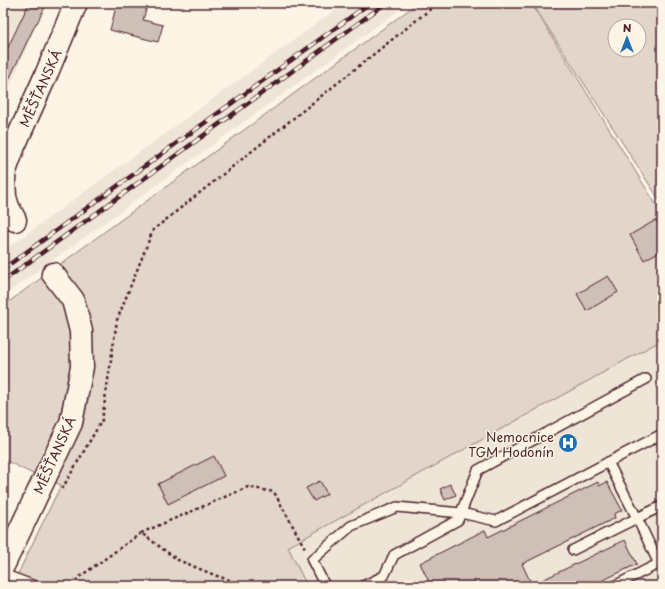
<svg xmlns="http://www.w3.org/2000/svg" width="665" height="589" font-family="'Playpen Sans',sans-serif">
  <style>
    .built { fill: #eee5d7 }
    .green { fill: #e2d5ca; stroke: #967a7a; fill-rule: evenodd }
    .building { fill: #cfc0b7; stroke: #4a1f2b }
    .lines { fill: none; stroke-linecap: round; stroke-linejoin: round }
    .lane-casing { stroke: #4a1f2b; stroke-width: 12 }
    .secondary-casing { stroke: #4a1f2b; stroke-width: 25 }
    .path { stroke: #4a1f2b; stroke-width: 2.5; stroke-dasharray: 3 3; stroke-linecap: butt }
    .lane { stroke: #fcf5e5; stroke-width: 9 }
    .secondary { stroke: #fcf5e5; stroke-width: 22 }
    .rail-casing { stroke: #4a1f2b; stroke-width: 4.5 }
    .rail { stroke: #fcf5e5; stroke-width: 3; stroke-dasharray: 9; stroke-linecap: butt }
    .labels { text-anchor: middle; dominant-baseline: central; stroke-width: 3; stroke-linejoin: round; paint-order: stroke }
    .street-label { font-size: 13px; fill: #4a1f2b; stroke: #fcf5e5 }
    .poi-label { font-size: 13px; fill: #4a1f2b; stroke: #fcf5e5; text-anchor: end }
  </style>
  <rect width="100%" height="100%" fill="#fcf5e5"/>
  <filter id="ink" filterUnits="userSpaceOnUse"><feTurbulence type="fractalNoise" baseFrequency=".025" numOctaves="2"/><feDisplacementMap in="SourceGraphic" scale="8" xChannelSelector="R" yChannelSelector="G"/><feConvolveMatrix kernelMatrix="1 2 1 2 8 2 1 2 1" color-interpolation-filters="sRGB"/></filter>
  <g filter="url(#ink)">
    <!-- built -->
    <g class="built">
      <polygon points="3,3 47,3 37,23 3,103"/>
      <polygon points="345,3 409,3 3,296 3,251"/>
      <polygon points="662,340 662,586 307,586 288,547"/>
    </g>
    <!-- green -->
    <g class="green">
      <polygon points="418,3 531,3 662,214 662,340 288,547 307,586 12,586 61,485 31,473 3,459 3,306"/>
      <path d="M532,3H662V204ZM615,26H639V50H615Z"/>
    </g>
    <!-- building -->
    <g class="building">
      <polygon points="29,3 47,3 37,23 36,23 3,92 3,58"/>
      <polygon points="117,3 148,3 143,20 163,25 158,42 110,30"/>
      <polygon points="656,220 662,230 662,250 644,260 630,235"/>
      <polygon points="608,276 618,292 587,311 577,294"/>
      <polygon points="214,456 224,476 168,504 158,484"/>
      <polygon points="320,481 327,494 314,501 306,488"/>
      <polygon points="598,482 599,486 607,482 622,510 614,514 615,518 522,564 532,585 625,540 637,564 591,586 431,586 420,563 485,530 488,537"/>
      <polygon points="450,484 456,495 445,500 440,489"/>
    </g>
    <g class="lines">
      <!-- lane casing -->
      <g class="lane-casing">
        <g id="lane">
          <polyline points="573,550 637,518 608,462"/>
          <polyline points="659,564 637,518 662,506"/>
          <polyline points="3,574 35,586"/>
          <polyline points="325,586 312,560 351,526 397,507 461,513 496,521 662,434"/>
          <polyline points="363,586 384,576 394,555 458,520 478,470 646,379"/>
          <polyline points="614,586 662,562"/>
        </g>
      </g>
      <!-- secondary casing -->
      <g class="secondary-casing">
        <g id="secondary">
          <polyline points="15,220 8,207 5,197 4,179 5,171 14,146 46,75 76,3"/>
          <polyline points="3,566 71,423 82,367 81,331 73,300 53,274"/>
        </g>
      </g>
      <!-- path -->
      <g class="path">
        <polyline points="62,489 102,420 117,320 153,230 438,3"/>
        <polyline points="141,533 248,487 274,492 306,550"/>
        <polyline points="72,586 78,578 141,533 178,560 217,576 248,586"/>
      </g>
      <!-- lane -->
      <use href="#lane" class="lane"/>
      <!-- secondary -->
      <use href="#secondary" class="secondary"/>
      <!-- rail casing -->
      <g class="rail-casing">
        <g id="rail">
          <polyline points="3,269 370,3"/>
          <polyline points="3,281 386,3"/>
        </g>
      </g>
      <!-- rail -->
      <use href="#rail" class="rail"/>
    </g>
  </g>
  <!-- icons -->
  <defs>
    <g id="hospital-disc" transform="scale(1)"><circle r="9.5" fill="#1f6fb2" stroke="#fcf5e5"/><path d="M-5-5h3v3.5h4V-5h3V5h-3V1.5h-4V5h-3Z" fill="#fff"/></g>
  </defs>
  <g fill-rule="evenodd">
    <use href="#hospital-disc" x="568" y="443"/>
  </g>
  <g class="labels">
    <!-- street labels -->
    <g class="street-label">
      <text transform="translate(40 88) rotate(-66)">MĚŠŤANSKÁ</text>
      <text transform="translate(54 455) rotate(-66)">MĚŠŤANSKÁ</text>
    </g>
    <!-- poi labels -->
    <g class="poi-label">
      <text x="554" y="436">Nemocnice<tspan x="554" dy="15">TGM Hodonín</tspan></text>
    </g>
  </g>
  <!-- margin -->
  <rect width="665" height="589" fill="none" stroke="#fcf5e5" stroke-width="16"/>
  <rect x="8" y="8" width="649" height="573" fill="none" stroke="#4a1f2b" stroke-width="1.5" filter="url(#ink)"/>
  <!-- north arrow -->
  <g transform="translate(627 38)"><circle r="19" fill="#fcf5e5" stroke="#b59f9b"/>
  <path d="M0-3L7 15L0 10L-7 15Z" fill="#1f6fb2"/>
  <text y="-6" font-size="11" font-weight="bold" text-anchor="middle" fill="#4a1f2b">N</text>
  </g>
</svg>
